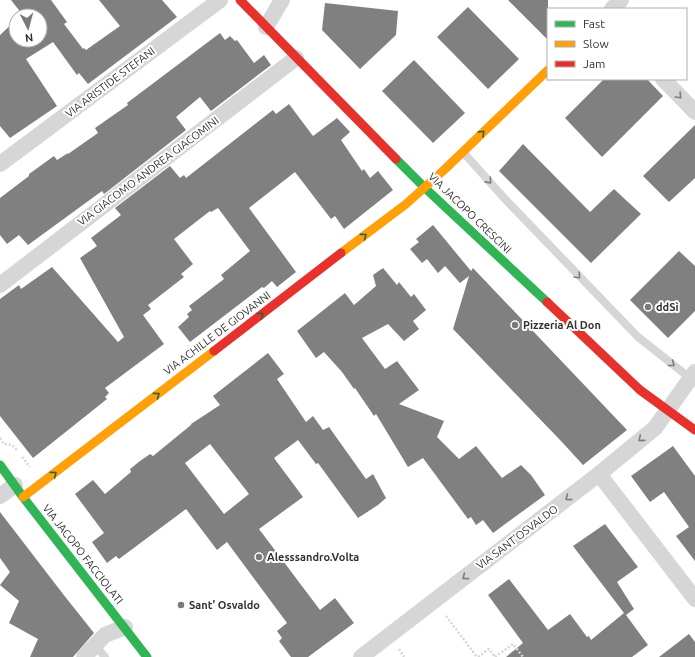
<svg xmlns="http://www.w3.org/2000/svg" width="695" height="657" font-family="Ubuntu,sans-serif">
  <style>
    .building { fill: #808080; fill-rule: evenodd }
    .lines { fill: none; stroke-linecap: round; stroke-linejoin: round }
    .path { stroke: #d6d6d6; stroke-width: 2.5; stroke-dasharray: 2 2; stroke-linecap: butt }
    .lane { stroke: #d6d6d6; stroke-width: 8 }
    .street { stroke: #d6d6d6; stroke-width: 16 }
    .fast { stroke: #30b455; stroke-width: 9 }
    .slow { stroke: #ff9f0a; stroke-width: 9 }
    .jam { stroke: #e5322d; stroke-width: 9 }
    .oneway { stroke: #7c7c7c }
    .oneway2 { stroke: #31603e }
    .poi-dot { fill: #7a7a7a; stroke: #fff; stroke-width: 1.5 }
    .labels { text-anchor: middle; dominant-baseline: central; stroke-width: 4; stroke-linejoin: round; paint-order: stroke }
    .street-label { font-size: 11px; fill: #323232; stroke: #fff }
    .poi-label { font-size: 11px; font-weight: bold; fill: #323232; stroke: #fff; text-anchor: start }
  </style>
  <rect width="100%" height="100%" fill="#fff"/>
  <!-- building -->
  <g class="building">
    <polygon points="11,0 51,0 67,22 64,24 83,49 84,48 86,50 120,26 99,0 162,0 177,17 88,84 79,73 77,75 53,42 26,59 57,106 10,138 0,126 0,35 16,20 16,40 40,40 40,16 20,16 22,14"/>
    <polygon points="508,0 548,0 548,40"/>
    <polygon points="325,3 398,11 396,35 360,69 322,30"/>
    <polygon points="468,7 519,59 488,89 437,37"/>
    <polygon points="220,33 225,40 230,36 235,41 237,40 254,63 264,55 271,65 211,111 200,97 176,117 186,130 104,194 102,191 28,245 19,235 7,244 0,235 0,198 29,176 29,174 54,156 57,160 68,153 68,154 98,133 95,128 128,105 127,103"/>
    <polygon points="414,60 465,113 433,143 382,91"/>
    <polygon points="604,79 647,79 663,96 602,157 565,118"/>
    <polygon points="289,104 313,136 337,118 350,132 341,140 362,171 364,169 370,178 378,171 393,190 344,229 335,216 331,219 295,172 249,208 296,272 277,287 272,281 264,288 262,287 190,342 178,327 189,317 187,314 192,310 189,306 224,279 221,275 250,251 218,208 211,212 210,211 174,239 193,264 181,274 184,277 148,305 151,309 143,315 164,344 105,388 109,393 105,397 107,399 33,458 0,416 0,299 19,285 21,289 52,267 118,342 124,337 80,258 97,246 91,238 121,215 115,208 170,166 180,178 184,175 186,178 273,110 276,114"/>
    <polygon points="695,125 695,178 669,202 643,176"/>
    <polygon points="523,144 590,212 614,189 641,214 591,263 499,171"/>
    <polygon points="433,225 471,271 473,268 627,430 583,465 561,441 453,329 469,276 460,283 445,266 438,273 427,259 422,263 410,249 419,242 416,239"/>
    <polygon points="679,251 695,266 695,311 668,338 630,300"/>
    <polygon points="383,268 397,285 399,282 411,297 414,294 426,310 413,321 419,329 404,341 388,324 362,338 385,369 397,361 419,390 399,404 444,421 437,437 459,459 476,446 502,478 521,465 531,475 545,495 493,533 483,520 476,525 471,517 468,519 423,458 408,467 376,414 374,416 355,388 354,389 342,372 324,352 316,358 297,331 345,293 354,305 376,286 373,275"/>
    <path d="M268,353L284,374L277,379L306,422L313,416L323,430L329,427L366,479L373,474L386,498L378,505L358,518L318,463L316,464L298,440L274,458L303,497L259,529L320,610L335,598L354,623L308,657H291L279,641L282,638L277,631L287,623L227,542L217,550L186,509L119,559L116,556L107,563L92,542L104,533L75,494L93,480L105,494L131,472L130,469L140,461L150,454L153,456L191,425V424L220,405L213,396ZM210,444L249,494L224,514L185,463Z"/>
    <polygon points="673,446 695,476 695,561 676,536 689,527 664,492 650,502 631,476"/>
    <polygon points="0,512 63,594 94,633 73,657 30,657 38,639 9,623 19,601 0,585 10,572 0,558"/>
    <polygon points="605,524 638,567 617,582 634,609 626,615 648,645 632,657 506,657 523,643 488,595 509,579 548,630 570,614 587,637 589,636 591,640 624,613 573,546"/>
    <polygon points="689,634 695,642 695,657 659,657"/>
  </g>
  <g class="lines">
    <!-- path -->
    <g class="path">
      <polyline points="0,438 4,444 12,445 18,451"/>
      <polyline points="22,457 30,467"/>
      <polyline points="446,616 477,657"/>
      <polyline points="399,649 404,657"/>
      <polyline points="478,657 489,649 495,657"/>
      <polyline points="495,657 513,644 523,657"/>
    </g>
    <!-- lane -->
    <g class="lane">
      <polyline points="463,152 505,199 638,337 690,378"/>
      <polyline points="95,645 105,657"/>
    </g>
    <!-- street -->
    <g class="street">
      <polyline points="612,9 621,0"/>
      <polyline points="266,27 282,0"/>
      <polyline points="663,79 695,112"/>
      <polyline points="0,164 220,0"/>
      <polyline points="0,285 296,58"/>
      <polyline points="599,474 695,599"/>
      <polyline points="0,496 15,485"/>
      <polyline points="84,657 105,635 125,627"/>
      <polyline points="361,657 599,474 655,428 695,372"/>
    </g>
    <!-- fast -->
    <g class="fast">
      <polyline points="396,159 425,188 547,302"/>
      <polyline points="0,465 23,497 147,657"/>
    </g>
    <!-- slow -->
    <g class="slow">
      <polyline points="341,253 406,204 444,170 548,70"/>
      <polyline points="23,497 214,351"/>
    </g>
    <!-- jam -->
    <g class="jam">
      <polyline points="240,0 396,159"/>
      <polyline points="547,302 640,390 695,430"/>
      <polyline points="214,351 341,253"/>
    </g>
  </g>
  <!-- one-way arrows -->
  <defs><path id="oneway-chevron" d="M-2-3.5L2.5 0L-2 3.5" fill="none" stroke-width="1.6" stroke-linecap="round" stroke-linejoin="round"/></defs>
  <g class="oneway">
    <use href="#oneway-chevron" transform="translate(679 96) rotate(46)"/>
    <use href="#oneway-chevron" transform="translate(489 181) rotate(48)"/>
    <use href="#oneway-chevron" transform="translate(578 276) rotate(46)"/>
    <use href="#oneway-chevron" transform="translate(672 364) rotate(38)"/>
    <use href="#oneway-chevron" transform="translate(641 439) rotate(140)"/>
    <use href="#oneway-chevron" transform="translate(568 498) rotate(143)"/>
    <use href="#oneway-chevron" transform="translate(465 577) rotate(143)"/>
  </g>
  <g class="oneway2">
    <use href="#oneway-chevron" transform="translate(482 133) rotate(-45)"/>
    <use href="#oneway-chevron" transform="translate(364 236) rotate(-37)"/>
    <use href="#oneway-chevron" transform="translate(261 315) rotate(-37)"/>
    <use href="#oneway-chevron" transform="translate(157 395) rotate(-37)"/>
    <use href="#oneway-chevron" transform="translate(54 474) rotate(-37)"/>
  </g>
  <!-- markers -->
  <g class="poi-dot">
    <circle cx="648" cy="307" r="4"/>
    <circle cx="515" cy="325" r="4"/>
    <circle cx="259" cy="557" r="4"/>
    <circle cx="181" cy="605" r="4"/>
  </g>
  <g class="labels">
    <!-- street labels -->
    <g class="street-label">
      <text transform="translate(110 82) rotate(-37)">VIA ARISTIDE STEFANI</text>
      <text transform="translate(148 171) rotate(-37)">VIA GIACOMO ANDREA GIACOMINI</text>
      <text transform="translate(470 213) rotate(44)">VIA JACOPO CRESCINI</text>
      <text transform="translate(217 333) rotate(-37)">VIA ACHILLE DE GIOVANNI</text>
      <text transform="translate(517 537) rotate(-37)">VIA SANT'OSVALDO</text>
      <text transform="translate(83 554) rotate(52)">VIA JACOPO FACCIOLATI</text>
    </g>
    <!-- poi labels -->
    <g class="poi-label">
      <text x="656" y="307">ddSì</text>
      <text x="523" y="325">Pizzeria Al Don</text>
      <text x="267" y="557">Alesssandro.Volta</text>
      <text x="189" y="605">Sant' Osvaldo</text>
    </g>
  </g>
  <!-- legend -->
  <rect x="547" y="8" width="140" height="72" fill="#ffffff" stroke="#adadad"/>
  <rect x="555" y="21" width="20" height="6" fill="#30b455" stroke="#adadad"/>
  <text x="583" y="28" font-size="12" fill="#323232">Fast</text>
  <rect x="555" y="41" width="20" height="6" fill="#ff9f0a" stroke="#adadad"/>
  <text x="583" y="48" font-size="12" fill="#323232">Slow</text>
  <rect x="555" y="61" width="20" height="6" fill="#e5322d" stroke="#adadad"/>
  <text x="583" y="68" font-size="12" fill="#323232">Jam</text>
  <!-- north arrow -->
  <g transform="translate(28 28) rotate(174)"><circle r="19" fill="#ffffff" stroke="#adadad"/>
  <path d="M0-3L7 15L0 10L-7 15Z" fill="#7a7a7a"/>
  <text y="-6" font-size="11" font-weight="bold" text-anchor="middle" fill="#323232">N</text>
  </g>
</svg>
